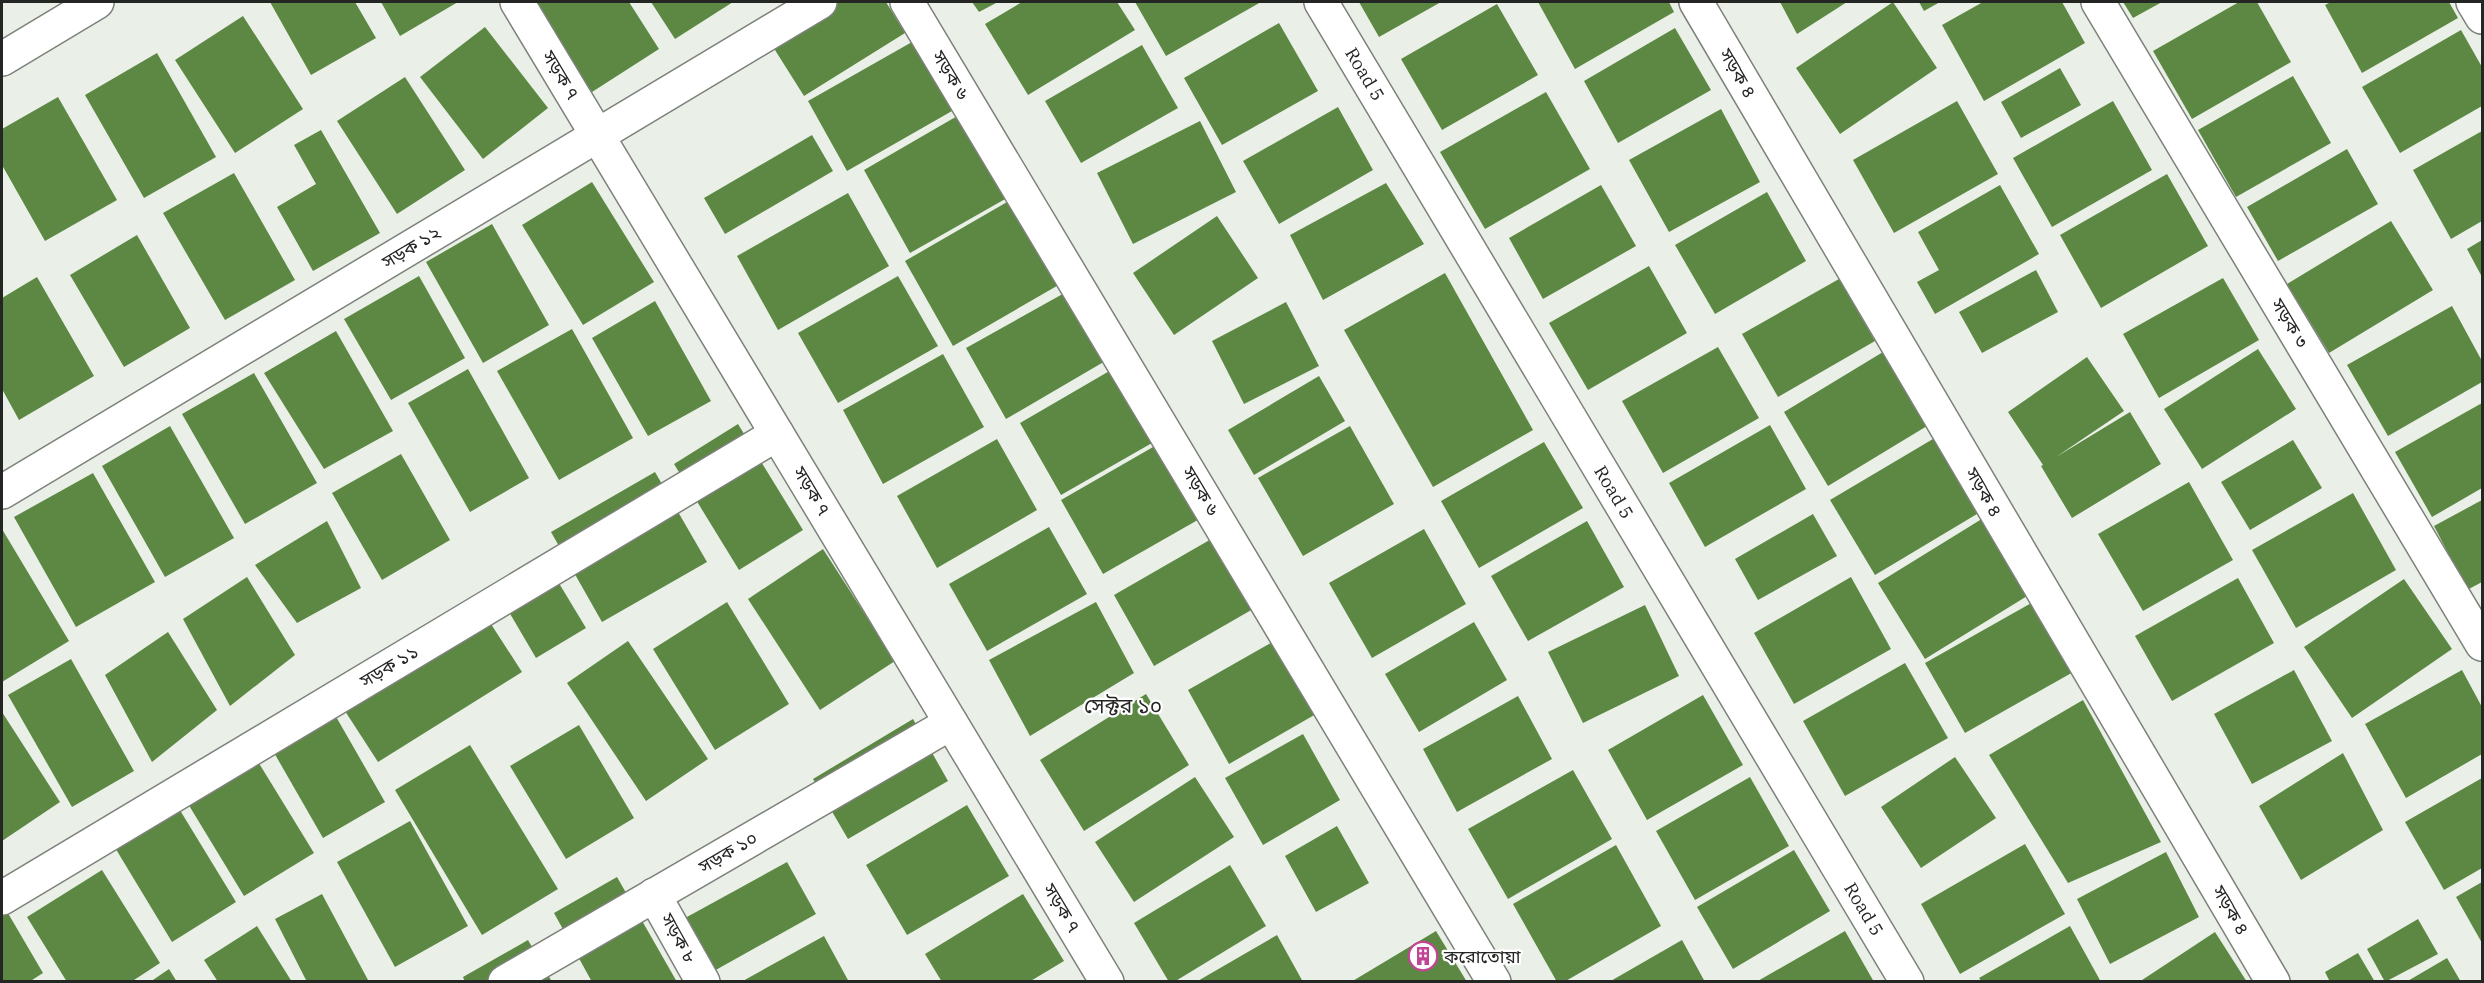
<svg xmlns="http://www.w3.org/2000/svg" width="2484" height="983" font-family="'IBM Plex Serif','Noto Sans Bengali',serif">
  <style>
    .building { fill: #5d8843 }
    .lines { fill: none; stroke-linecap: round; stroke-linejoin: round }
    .street-casing { stroke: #7d827a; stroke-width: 36 }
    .street { stroke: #fff; stroke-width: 33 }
    .labels { text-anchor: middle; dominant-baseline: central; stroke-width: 4.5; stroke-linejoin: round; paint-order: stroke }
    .street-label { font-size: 18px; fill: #242623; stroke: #fff }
    .poi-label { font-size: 18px; fill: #242623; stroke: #fff; text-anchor: start }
    .quarter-label { font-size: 21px; fill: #242623; stroke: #fff }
  </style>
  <rect width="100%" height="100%" fill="#eaf0e8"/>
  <!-- building -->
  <g class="building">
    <polygon points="270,2 355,2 376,38 311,75"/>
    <polygon points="381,2 458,2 400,36"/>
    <polygon points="533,2 629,2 659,49 592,92"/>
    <polygon points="651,2 733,2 675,39"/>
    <polygon points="809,2 886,2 905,33 804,96 763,31"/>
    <polygon points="972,2 998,2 979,12"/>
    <polygon points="1022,2 1117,2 1135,30 1028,95 985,24"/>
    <polygon points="1135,2 1261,2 1166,56"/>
    <polygon points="1359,2 1441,2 1379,37"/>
    <polygon points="1538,2 1669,2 1674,12 1575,69"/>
    <polygon points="1780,2 1847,2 1797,34"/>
    <polygon points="1893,2 1937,68 1840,134 1796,68"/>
    <polygon points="1919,2 1940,2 1924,11"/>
    <polygon points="1983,2 2062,2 2085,43 1984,101 1942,25"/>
    <polygon points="2123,2 2162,2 2133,18"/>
    <polygon points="2239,2 2257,2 2291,62 2192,119 2153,51"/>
    <polygon points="2331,2 2449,2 2458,18 2362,73 2325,5"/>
    <polygon points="1497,4 1538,75 1442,130 1401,59"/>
    <polygon points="243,16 303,109 235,153 175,60"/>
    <polygon points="1279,23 1318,91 1222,145 1184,78"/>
    <polygon points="485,27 548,108 483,159 420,77"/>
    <polygon points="1675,28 1711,90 1618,143 1584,81"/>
    <polygon points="2461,30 2482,67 2482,106 2400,153 2362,87"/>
    <polygon points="912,42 952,111 847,171 808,101"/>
    <polygon points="1142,45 1178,108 1081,163 1045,101"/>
    <polygon points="157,53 216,157 144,198 85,95"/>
    <polygon points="2060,68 2081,105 2021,138 2001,102"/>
    <polygon points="2293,76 2331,143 2236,197 2198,130"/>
    <polygon points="405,77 465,170 397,214 337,121"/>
    <polygon points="1546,92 1590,169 1485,229 1440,152"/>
    <polygon points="58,97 117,200 45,241 2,165 2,129"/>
    <polygon points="1957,101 1998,174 1894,233 1853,160"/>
    <polygon points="2113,101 2152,170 2052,227 2013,158"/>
    <polygon points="1338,107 1373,170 1279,224 1243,161"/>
    <polygon points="1721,109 1760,182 1669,232 1629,160"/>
    <polygon points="959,115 1007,198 910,253 864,170"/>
    <polygon points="1200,121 1236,192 1133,244 1097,173"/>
    <polygon points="321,130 380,233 313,271 277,207 316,184 294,145"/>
    <polygon points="2482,131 2482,221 2451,239 2413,170"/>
    <polygon points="812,135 833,171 725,234 704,198"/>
    <polygon points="2347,149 2378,204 2278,261 2247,207"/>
    <polygon points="234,173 295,280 225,320 163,213"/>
    <polygon points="2167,174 2208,246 2101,308 2060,235"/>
    <polygon points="592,182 654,282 583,325 522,225"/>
    <polygon points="1386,183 1424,244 1323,300 1290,235"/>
    <polygon points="1601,185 1636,246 1543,299 1509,238"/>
    <polygon points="2000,185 2039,254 1935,314 1917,282 1939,270 1918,232"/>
    <polygon points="1767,192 1806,261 1715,314 1675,245"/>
    <polygon points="848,193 889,266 778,330 737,256"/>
    <polygon points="1014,198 1062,283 953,346 905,261"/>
    <polygon points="1217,216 1258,278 1174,335 1133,273"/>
    <polygon points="2391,221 2433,290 2329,353 2287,284"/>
    <polygon points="492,224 549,325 483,363 426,262"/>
    <polygon points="137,235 190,328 124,367 70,275"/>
    <polygon points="2482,240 2482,277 2467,249"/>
    <polygon points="1649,266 1687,333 1588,390 1549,323"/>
    <polygon points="2036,270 2058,312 1982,353 1959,312"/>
    <polygon points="1445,273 1533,430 1433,487 1344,330"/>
    <polygon points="419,276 465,358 391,400 344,319"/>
    <polygon points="898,276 938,346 838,403 798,333"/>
    <polygon points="37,277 94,376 19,420 2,389 2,298"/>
    <polygon points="2223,278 2259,340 2159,398 2123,334"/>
    <polygon points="1839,279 1875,341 1778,397 1742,334"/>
    <polygon points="1068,291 1107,360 1006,419 966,348"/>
    <polygon points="655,301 711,401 648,436 592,338"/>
    <polygon points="1286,302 1319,366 1244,404 1212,341"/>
    <polygon points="2452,306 2482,361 2482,382 2388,436 2347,365"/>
    <polygon points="572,329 633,438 559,480 497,371"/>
    <polygon points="336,331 393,431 324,469 264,373"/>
    <polygon points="1718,347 1759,418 1663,473 1622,401"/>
    <polygon points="2258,349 2296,409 2202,469 2164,409"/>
    <polygon points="1883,352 1927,426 1828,486 1784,412"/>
    <polygon points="943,354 984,427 883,484 843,410"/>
    <polygon points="2087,357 2124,411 2056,457 2130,412 2161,464 2072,518 2041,466 2043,465 2008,412"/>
    <polygon points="1118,366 1159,439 1061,495 1020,423"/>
    <polygon points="468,369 529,478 470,512 408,403"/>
    <polygon points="254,373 317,483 245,524 182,414"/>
    <polygon points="1319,376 1345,421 1254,475 1228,430"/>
    <polygon points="2482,403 2482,488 2432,517 2395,452"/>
    <polygon points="738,424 803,530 739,570 674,464"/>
    <polygon points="1770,425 1806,489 1705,547 1669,483"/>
    <polygon points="170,426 234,538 165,577 102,466"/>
    <polygon points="1350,426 1394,504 1303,556 1258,478"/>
    <polygon points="1938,436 1982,511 1875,575 1830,500"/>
    <polygon points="997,439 1037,510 937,568 897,496"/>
    <polygon points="2293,440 2322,488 2250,530 2221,482"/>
    <polygon points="1544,442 1583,508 1479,568 1441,501"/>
    <polygon points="1160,443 1203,517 1103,574 1061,500"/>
    <polygon points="401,454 450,540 382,580 332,493"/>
    <polygon points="655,472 707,562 602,622 551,532"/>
    <polygon points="93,473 155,582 76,627 14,517"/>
    <polygon points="2189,482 2233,560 2143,611 2098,534"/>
    <polygon points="2353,493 2396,570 2296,628 2252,550"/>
    <polygon points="2482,500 2482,582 2467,590 2434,526"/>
    <polygon points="1813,514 1837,556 1758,600 1735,559"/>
    <polygon points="1985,517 2032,593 1925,659 1878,583"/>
    <polygon points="327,521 361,588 297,623 255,565"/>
    <polygon points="1587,521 1624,587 1528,641 1491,576"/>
    <polygon points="1049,527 1087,594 987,651 949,584"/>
    <polygon points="2,529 69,641 2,682"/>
    <polygon points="1424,529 1466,604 1372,658 1329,583"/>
    <polygon points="1220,534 1260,605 1154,666 1114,595"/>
    <polygon points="823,549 895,661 820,710 748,599"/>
    <polygon points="554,575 586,628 536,658 505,605"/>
    <polygon points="247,577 295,655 230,706 183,619"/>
    <polygon points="1851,577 1891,649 1794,704 1754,633"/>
    <polygon points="2238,578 2274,643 2172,701 2135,636"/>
    <polygon points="2404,579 2452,649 2352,718 2304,647"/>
    <polygon points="2035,601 2075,671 1965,733 1925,663"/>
    <polygon points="727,602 789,704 715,750 653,649"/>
    <polygon points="1096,602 1134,673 1030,736 989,660"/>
    <polygon points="1645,605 1679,676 1583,723 1548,652"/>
    <polygon points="489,621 522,672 378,762 345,711"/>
    <polygon points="1474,622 1507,680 1419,732 1385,674"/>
    <polygon points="168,632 217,710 152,762 105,675"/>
    <polygon points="1281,637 1323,710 1229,764 1188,690"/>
    <polygon points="628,641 708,759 646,801 567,683"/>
    <polygon points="71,659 134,771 72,807 8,695"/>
    <polygon points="1905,663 1948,738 1845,796 1803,721"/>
    <polygon points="2294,670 2332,741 2252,784 2214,714"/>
    <polygon points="2462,670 2482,707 2482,754 2406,798 2365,724"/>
    <polygon points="323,694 385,802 323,838 261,730"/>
    <polygon points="1146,694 1189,765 1084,831 1040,760"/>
    <polygon points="1703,695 1743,765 1647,820 1608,750"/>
    <polygon points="1518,696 1552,759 1457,812 1423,749"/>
    <polygon points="2083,700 2161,842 2068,883 1989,755"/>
    <polygon points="2,712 60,802 2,841"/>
    <polygon points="913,719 948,781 848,839 813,779"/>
    <polygon points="579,725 634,818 566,859 510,766"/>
    <polygon points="1303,734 1340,800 1263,845 1225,778"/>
    <polygon points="470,745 558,889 482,935 395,790"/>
    <polygon points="249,747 314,853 244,896 179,789"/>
    <polygon points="2343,753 2383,830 2301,880 2259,806"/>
    <polygon points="1955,757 1996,818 1921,868 1881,807"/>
    <polygon points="1573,770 1612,839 1508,899 1468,829"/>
    <polygon points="1195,777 1234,837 1134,902 1095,842"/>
    <polygon points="1750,777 1789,846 1695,900 1656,831"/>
    <polygon points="2482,778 2482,868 2444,890 2405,822"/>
    <polygon points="967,805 1009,876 907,935 866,865"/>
    <polygon points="178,807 236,902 172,942 114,846"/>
    <polygon points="410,821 468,926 395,967 337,862"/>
    <polygon points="1337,826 1369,883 1316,912 1285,856"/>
    <polygon points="2025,844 2065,914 1960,974 1921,904"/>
    <polygon points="1616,845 1661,926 1564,982 1557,982 1513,904"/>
    <polygon points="1794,850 1830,911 1733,969 1697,907"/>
    <polygon points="2166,852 2199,917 2110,964 2077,899"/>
    <polygon points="787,862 816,914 705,976 676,923"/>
    <polygon points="1230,865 1266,926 1174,982 1169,982 1134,923"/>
    <polygon points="102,870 160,963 131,982 67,982 27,917"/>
    <polygon points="617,877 677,982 592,982 554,913"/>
    <polygon points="2482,882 2482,943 2456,897"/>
    <polygon points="322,894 368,980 364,982 307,982 275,919"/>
    <polygon points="1023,894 1064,961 1029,982 942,982 925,954"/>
    <polygon points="2,903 43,973 29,982 2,982"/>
    <polygon points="2418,919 2438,954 2385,982 2367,949"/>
    <polygon points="257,926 292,982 218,982 204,960"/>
    <polygon points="2070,926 2101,982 1982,982 1979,978"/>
    <polygon points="1436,931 1467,982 1351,982"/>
    <polygon points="1845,931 1874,982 1756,982"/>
    <polygon points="2215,932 2247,982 2139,982"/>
    <polygon points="1277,935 1303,982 1196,982"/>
    <polygon points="824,936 849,982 741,982"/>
    <polygon points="528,940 552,982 465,982 463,977"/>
    <polygon points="1682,940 1705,982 1609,982"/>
    <polygon points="2358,953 2375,982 2330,982 2325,972"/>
    <polygon points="2447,958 2461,982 2406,982"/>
    <polygon points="169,969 177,982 150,982"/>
  </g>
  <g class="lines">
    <!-- street casing -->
    <g class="street-casing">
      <g id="street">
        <polyline points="517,2 1107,982"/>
        <polyline points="907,2 1494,982"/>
        <polyline points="1321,2 1907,982"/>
        <polyline points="1696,2 2273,982"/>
        <polyline points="2098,2 2482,644"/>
        <polyline points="2473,2 2482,17"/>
        <polyline points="2,59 97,2"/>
        <polyline points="2,492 820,2"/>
        <polyline points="654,895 703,982"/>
        <polyline points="2,898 777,434"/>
        <polyline points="505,982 951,723"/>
      </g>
    </g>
    <!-- street -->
    <use href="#street" class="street"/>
  </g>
  <!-- icons -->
  <defs>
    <g id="building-ring" transform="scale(1.5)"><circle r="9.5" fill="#fff" stroke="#c14594" stroke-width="1.5"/><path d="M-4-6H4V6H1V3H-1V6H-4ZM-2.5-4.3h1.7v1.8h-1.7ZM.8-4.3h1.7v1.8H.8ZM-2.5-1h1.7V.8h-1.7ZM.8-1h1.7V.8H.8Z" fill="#c14594"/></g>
  </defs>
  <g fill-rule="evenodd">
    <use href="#building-ring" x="1423" y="956"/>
  </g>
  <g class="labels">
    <!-- street labels -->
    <g class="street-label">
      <text transform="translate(1738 73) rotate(60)">সড়ক ৪</text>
      <text transform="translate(1365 74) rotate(59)">Road 5</text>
      <text transform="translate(561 75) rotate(59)">সড়ক ৭</text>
      <text transform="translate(951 75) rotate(59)">সড়ক ৬</text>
      <text transform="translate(411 247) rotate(-31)">সড়ক ১২</text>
      <text transform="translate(2290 323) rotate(59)">সড়ক ৩</text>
      <text transform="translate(812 491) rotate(59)">সড়ক ৭</text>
      <text transform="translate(1201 491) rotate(59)">সড়ক ৬</text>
      <text transform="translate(1614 492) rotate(59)">Road 5</text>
      <text transform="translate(1984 492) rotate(60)">সড়ক ৪</text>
      <text transform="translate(389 666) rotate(-31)">সড়ক ১১</text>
      <text transform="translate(728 852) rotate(-30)">সড়ক ১০</text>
      <text transform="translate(1062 908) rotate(59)">সড়ক ৭</text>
      <text transform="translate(1864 909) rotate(59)">Road 5</text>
      <text transform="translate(2231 910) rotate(60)">সড়ক ৪</text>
      <text transform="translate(679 938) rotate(61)">সড়ক ৮</text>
    </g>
    <!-- poi labels -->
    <g class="poi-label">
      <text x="1444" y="956">করোতোয়া</text>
    </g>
    <!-- quarter labels -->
    <g class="quarter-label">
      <text x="1123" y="705">সেক্টর ১০</text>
    </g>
  </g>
  <!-- border -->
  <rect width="2484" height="983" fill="none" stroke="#242623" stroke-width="6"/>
</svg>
